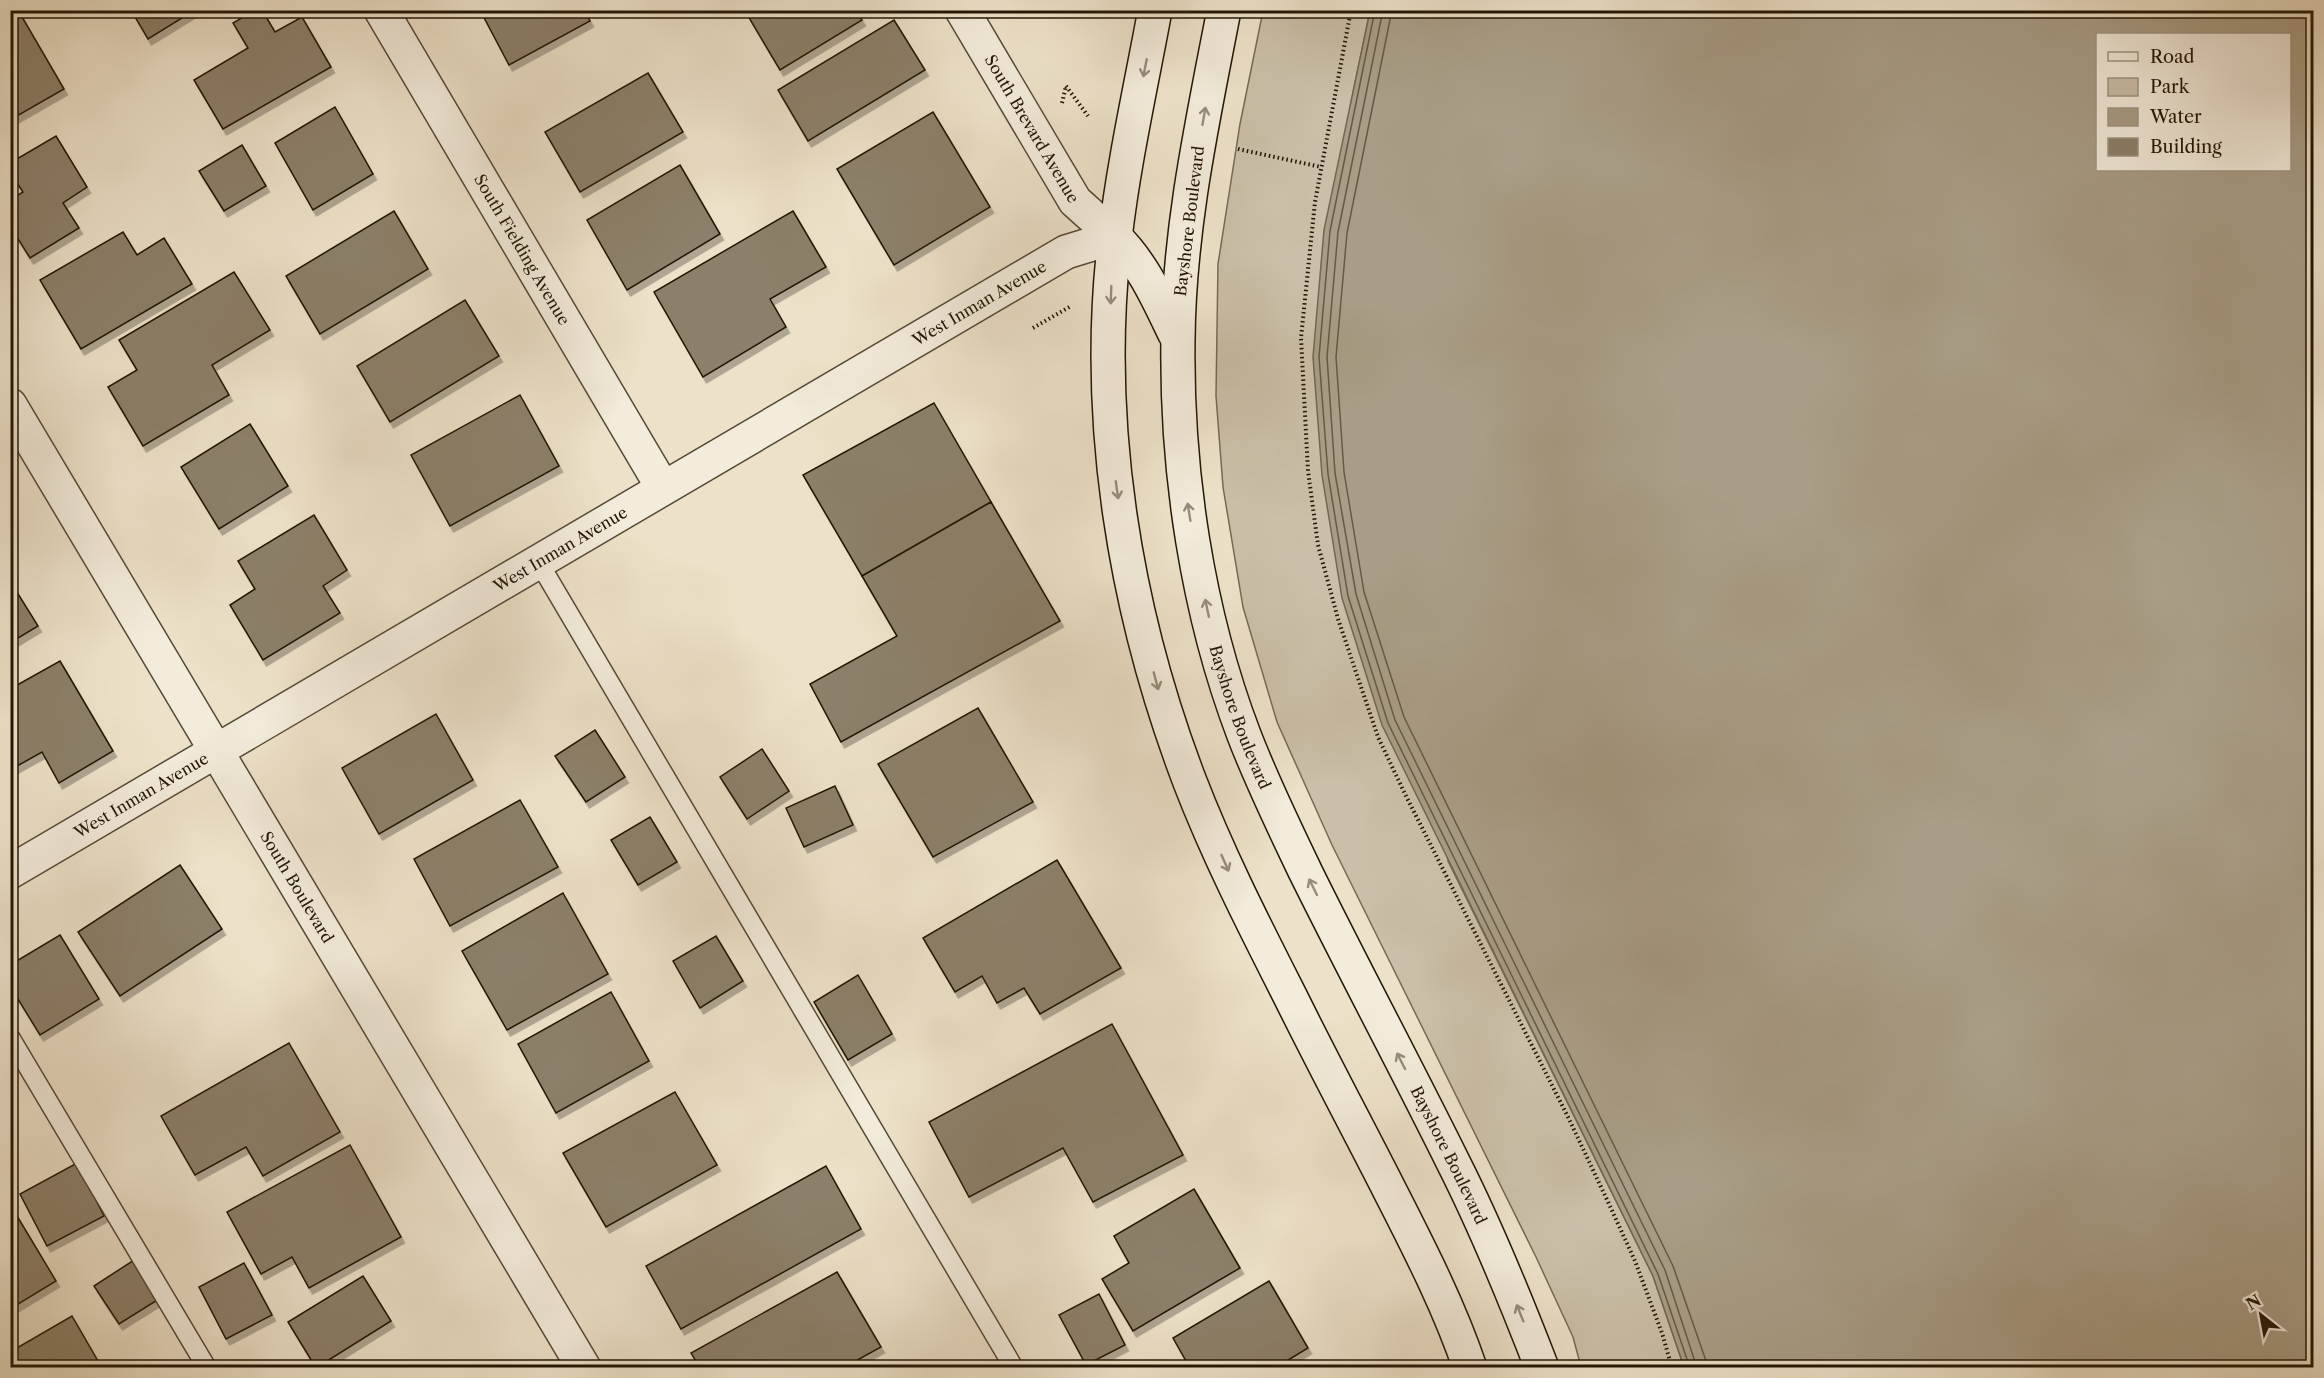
<svg xmlns="http://www.w3.org/2000/svg" width="2324" height="1378" font-family="'Libre Caslon Text',serif">
  <style>
    .green { fill: #cabfa8; stroke: #766a56; stroke-width: 1.5 }
    .water { fill: #a89d86; stroke: #726752; stroke-width: 1.5; fill-rule: evenodd }
    .lines { fill: none; stroke-linecap: round; stroke-linejoin: round }
    .shore { stroke: #655a46; stroke-width: 1.5 }
    .building { fill: #8c806b; stroke: #221605; stroke-width: 1.5; filter: url(#shadow) }
    .service-casing { stroke: #554936; stroke-width: 21 }
    .minor-casing { stroke: #554936; stroke-width: 36 }
    .secondary-casing { stroke: #221605; stroke-width: 36 }
    .path { stroke: #221605; stroke-width: 4; stroke-dasharray: 1.5 3; stroke-linecap: butt }
    .service { stroke: #f3ecdc; stroke-width: 18 }
    .minor { stroke: #f3ecdc; stroke-width: 33 }
    .secondary { stroke: #f3ecdc; stroke-width: 33 }
    .oneway { stroke: #958c7b }
    .labels { text-anchor: middle; dominant-baseline: central; stroke-width: 6; stroke-linejoin: round; paint-order: stroke }
    .street-label { font-size: 16px; fill: #221605; stroke: #f3ecdc }
  </style>
  <defs>
    <filter id="shadow"><feDropShadow dx="3.5" dy="6" stdDeviation="0" flood-color="#0004"/></filter>
  </defs>
  <rect width="100%" height="100%" fill="#ede2c9"/>
  <filter id="stains"><feTurbulence type="fractalNoise" baseFrequency=".00333" numOctaves="4"/><feColorMatrix values="0 0 0 0 .2 0 0 0 0 .09 0 0 0 0 .02 0 0 0 .5 -.17"/></filter>
  <radialGradient id="worn" r=".72"><stop offset=".6" stop-color="#630" stop-opacity="0"/><stop offset="1" stop-color="#630" stop-opacity=".3"/></radialGradient>
  <!-- green -->
  <polygon class="green" points="1263,11 1370,11 1350,107 1448,861 1653,1276 1684,1367 1581,1367 1573,1337 1536,1257 1332,845 1277,722 1243,607 1223,487 1216,396 1218,264 1240,124"/>
  <!-- water -->
  <path class="water" d="M1370,11H2313V1367H1684L1653,1276L1382,725L1342,598L1322,475L1313,357L1324,230ZM2098,34H2290V170H2098Z"/>
  <g class="lines">
    <!-- shore -->
    <g class="shore">
      <polyline points="1375,10 1330,231 1319,357 1328,474 1348,596 1388,723 1658,1274 1690,1368"/>
      <polyline points="1383,10 1338,232 1327,357 1335,473 1356,594 1395,720 1665,1270 1697,1368"/>
      <polyline points="1392,10 1347,233 1336,357 1344,472 1364,592 1404,717 1673,1266 1705,1358 1706,1368"/>
    </g>
  </g>
  <!-- building -->
  <g class="building">
    <polygon points="10,10 18,10 64,89 10,120"/>
    <polygon points="131,10 195,10 148,39"/>
    <polygon points="255,10 262,10 275,32 302,17 331,67 223,129 194,80 248,48 233,23"/>
    <polygon points="480,10 584,10 590,21 509,65"/>
    <polygon points="757,10 856,10 862,20 780,70 748,16"/>
    <polygon points="894,20 925,70 808,141 778,90"/>
    <polygon points="648,73 683,132 580,192 545,132"/>
    <polygon points="335,107 373,174 313,210 275,143"/>
    <polygon points="933,112 990,207 894,265 837,169"/>
    <polygon points="56,136 87,187 63,203 79,228 30,258 10,226 10,200 23,192 10,172 10,163"/>
    <polygon points="242,145 266,186 224,211 199,171"/>
    <polygon points="680,165 720,234 627,290 587,220"/>
    <polygon points="394,211 428,269 320,334 286,276"/>
    <polygon points="793,211 826,267 770,299 786,327 703,377 654,292"/>
    <polygon points="123,232 137,255 164,238 192,284 81,349 40,280"/>
    <polygon points="234,272 270,330 212,365 229,395 143,446 108,387 137,370 119,340"/>
    <polygon points="465,300 499,356 390,422 357,366"/>
    <polygon points="520,395 559,466 450,526 411,455"/>
    <polygon points="934,403 991,502 862,576 803,475"/>
    <polygon points="250,424 288,486 219,529 181,467"/>
    <polygon points="991,502 1060,621 841,742 810,684 897,636 862,576"/>
    <polygon points="314,515 347,570 323,586 340,613 263,660 230,605 255,589 238,561"/>
    <polygon points="10,581 38,626 10,643"/>
    <polygon points="60,661 113,751 59,783 42,752 10,770 10,689"/>
    <polygon points="978,708 1033,802 933,857 878,764"/>
    <polygon points="436,714 473,780 379,834 342,768"/>
    <polygon points="595,730 625,777 586,802 555,756"/>
    <polygon points="762,749 789,791 747,819 720,777"/>
    <polygon points="835,786 853,825 804,847 786,808"/>
    <polygon points="520,800 558,867 450,926 414,859"/>
    <polygon points="650,817 677,862 638,885 611,840"/>
    <polygon points="1057,860 1121,968 1040,1014 1024,988 997,1003 982,976 955,992 923,938"/>
    <polygon points="180,865 222,929 120,996 78,932"/>
    <polygon points="563,893 608,974 507,1030 462,951"/>
    <polygon points="60,935 99,999 40,1035 10,986 10,965"/>
    <polygon points="716,936 743,981 700,1008 673,961"/>
    <polygon points="858,975 892,1034 848,1060 814,1002"/>
    <polygon points="611,992 649,1061 556,1113 518,1044"/>
    <polygon points="1112,1024 1183,1155 1093,1202 1063,1148 969,1197 929,1122"/>
    <polygon points="289,1043 340,1132 263,1176 246,1147 195,1175 161,1116"/>
    <polygon points="675,1092 717,1165 606,1227 563,1153"/>
    <polygon points="350,1145 401,1237 309,1288 292,1257 261,1274 227,1212"/>
    <polygon points="77,1163 104,1216 47,1246 20,1194"/>
    <polygon points="826,1166 861,1229 681,1329 646,1266"/>
    <polygon points="1194,1189 1240,1268 1133,1331 1102,1279 1129,1263 1114,1236"/>
    <polygon points="14,1211 56,1281 10,1309 10,1213"/>
    <polygon points="134,1260 159,1299 119,1324 94,1286"/>
    <polygon points="244,1263 272,1315 226,1339 199,1287"/>
    <polygon points="837,1272 881,1347 843,1368 700,1368 691,1353"/>
    <polygon points="363,1276 391,1321 316,1368 288,1322"/>
    <polygon points="1269,1281 1308,1348 1275,1368 1190,1368 1173,1338"/>
    <polygon points="1099,1294 1125,1345 1086,1365 1059,1315"/>
    <polygon points="72,1316 102,1368 10,1368 10,1352"/>
  </g>
  <g class="lines">
    <!-- service casing -->
    <g class="service-casing">
      <g id="service">
        <polyline points="538,561 1014,1368"/>
        <polyline points="10,1037 207,1368"/>
      </g>
    </g>
    <!-- minor casing -->
    <g class="minor-casing">
      <g id="minor">
        <path id="s1" d="M381,10L663,488"/>
        <path id="s2" d="M962,10L1075,201L1115,237"/>
        <path id="s3" d="M10,405L584,1368"/>
        <path id="s4" d="M10,872L1066,252L1115,237"/>
      </g>
    </g>
    <!-- secondary casing -->
    <g class="secondary-casing">
      <g id="secondary">
        <path d="M1155,10C1141,86 1124,161 1115,238C1093,420 1125,612 1190,782C1219,857 1255,927 1291,998C1323,1063 1357,1126 1390,1191C1419,1248 1449,1306 1470,1368"/>
        <path id="s5" d="M1224,10C1203,119 1179,228 1178,339C1176,470 1197,612 1244,735C1262,782 1284,827 1306,873C1354,970 1405,1065 1453,1162C1487,1229 1515,1298 1542,1368"/>
        <path d="M1115,237C1143,264 1158,299 1175,334"/>
      </g>
    </g>
    <!-- path -->
    <g class="path">
      <polyline points="1351,10 1315,202 1301,338 1308,471 1318,545 1338,619 1378,737 1405,794 1568,1117 1609,1204 1635,1261 1662,1333 1672,1368"/>
      <polyline points="1066,86 1088,116"/>
      <polyline points="1062,103 1066,86"/>
      <polyline points="1238,149 1321,167"/>
      <polyline points="1033,328 1071,306"/>
    </g>
    <!-- service -->
    <use href="#service" class="service"/>
    <!-- minor -->
    <use href="#minor" class="minor"/>
    <!-- secondary -->
    <use href="#secondary" class="secondary"/>
  </g>
  <!-- one-way arrows -->
  <defs><path id="oneway-shaft" d="M-6 0H5M1.5-3L5.5 0L1.5 3" fill="none" stroke-width="1.6" stroke-linecap="round" stroke-linejoin="round" transform="scale(1.5)"/></defs>
  <g class="oneway">
    <use href="#oneway-shaft" transform="translate(1145 68) rotate(101)"/>
    <use href="#oneway-shaft" transform="translate(1204 116) rotate(-80)"/>
    <use href="#oneway-shaft" transform="translate(1111 295) rotate(92)"/>
    <use href="#oneway-shaft" transform="translate(1117 490) rotate(82)"/>
    <use href="#oneway-shaft" transform="translate(1189 512) rotate(-99)"/>
    <use href="#oneway-shaft" transform="translate(1207 608) rotate(-102)"/>
    <use href="#oneway-shaft" transform="translate(1156 681) rotate(75)"/>
    <use href="#oneway-shaft" transform="translate(1225 863) rotate(66)"/>
    <use href="#oneway-shaft" transform="translate(1313 887) rotate(-116)"/>
    <use href="#oneway-shaft" transform="translate(1401 1061) rotate(-117)"/>
    <use href="#oneway-shaft" transform="translate(1520 1313) rotate(-112)"/>
  </g>
  <g class="labels">
    <!-- street labels -->
    <g class="street-label">
      <text stroke="none"><textPath href="#s2" startOffset="138">South Brevard Avenue</textPath></text>
      <text transform="translate(1189 221) rotate(-83)">Bayshore Boulevard</text>
      <text stroke="none"><textPath href="#s1" startOffset="278">South Fielding Avenue</textPath></text>
      <text stroke="none"><textPath href="#s4" startOffset="1124">West Inman Avenue</textPath></text>
      <text stroke="none"><textPath href="#s4" startOffset="638">West Inman Avenue</textPath></text>
      <text stroke="none"><textPath href="#s5" startOffset="718">Bayshore Boulevard</textPath></text>
      <text stroke="none"><textPath href="#s4" startOffset="152">West Inman Avenue</textPath></text>
      <text stroke="none"><textPath href="#s3" startOffset="561">South Boulevard</textPath></text>
      <text stroke="none"><textPath href="#s5" startOffset="1204">Bayshore Boulevard</textPath></text>
    </g>
  </g>
  <!-- margin -->
  <rect width="2324" height="1378" fill="none" stroke="#ede2c9" stroke-width="36"/>
  <rect x="12" y="12" width="2300" height="1354" fill="none" stroke="#221605" stroke-width="3"/>
  <rect x="18" y="18" width="2288" height="1342" fill="none" stroke="#221605" stroke-width="1.5"/>
  <!-- legend -->
  <rect x="2096" y="33" width="195" height="138" fill="#f3ecdc" stroke="#9f9686" stroke-width="1.5"/>
  <rect x="2108" y="52" width="30" height="9" fill="#f3ecdc" stroke="#9f9686" stroke-width="1.5"/>
  <text x="2150" y="63" font-size="18" fill="#221605">Road</text>
  <rect x="2108" y="78" width="30" height="18" fill="#cabfa8" stroke="#9f9686" stroke-width="1.5"/>
  <text x="2150" y="93" font-size="18" fill="#221605">Park</text>
  <rect x="2108" y="108" width="30" height="18" fill="#a89d86" stroke="#9f9686" stroke-width="1.5"/>
  <text x="2150" y="123" font-size="18" fill="#221605">Water</text>
  <rect x="2108" y="138" width="30" height="18" fill="#8c806b" stroke="#9f9686" stroke-width="1.5"/>
  <text x="2150" y="153" font-size="18" fill="#221605">Building</text>
  <!-- north arrow -->
  <g transform="translate(2261 1315) rotate(329)" stroke="#f3ecdc" stroke-width="4.5" paint-order="stroke">
  <path d="M0-4.5L10 22L0 15L-10 22Z" fill="#221605"/>
  <text y="-9" font-size="16" font-weight="bold" text-anchor="middle" fill="#221605">N</text>
  </g>
  <rect width="100%" height="100%" filter="url(#stains)"/>
  <rect width="100%" height="100%" fill="url(#worn)"/>
</svg>
